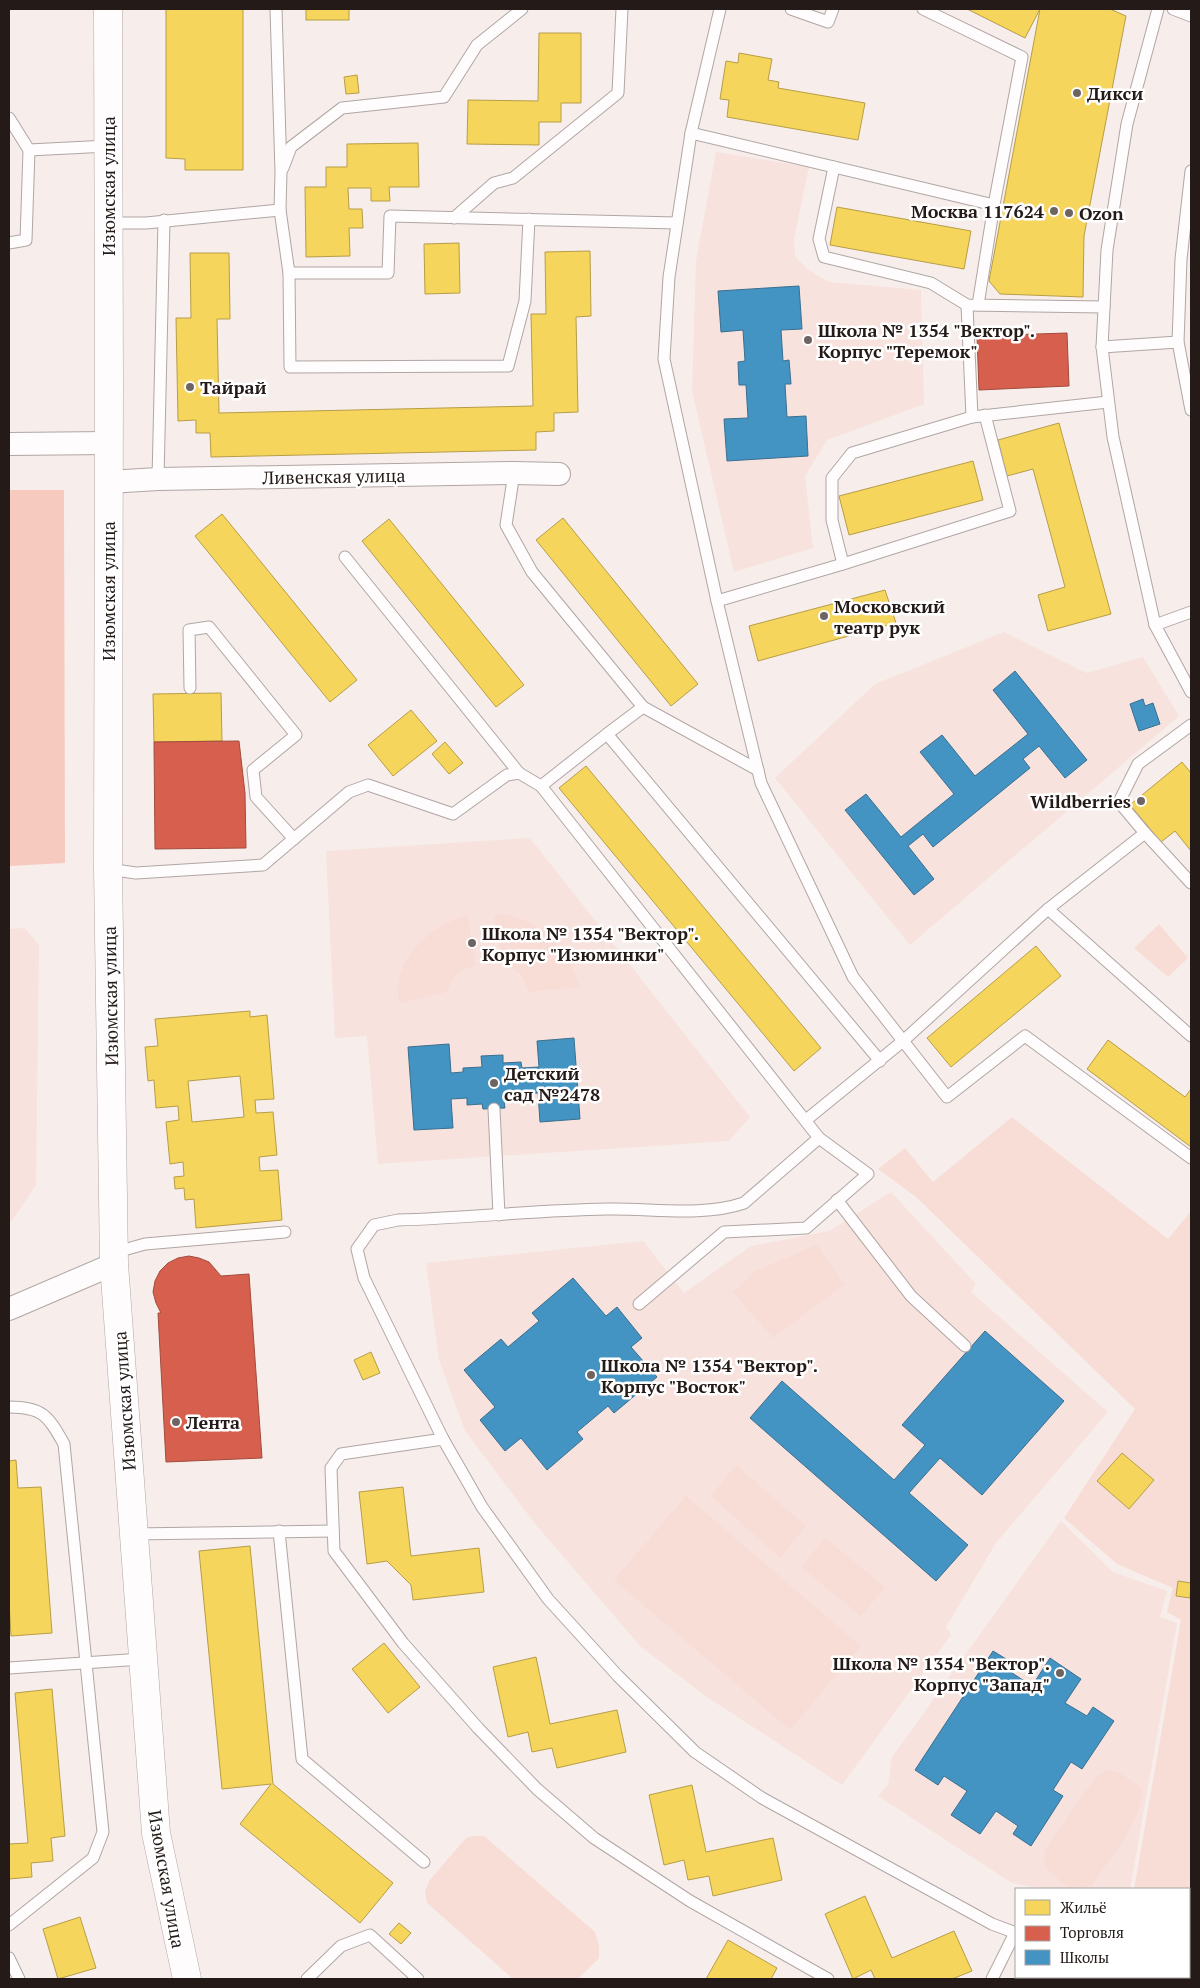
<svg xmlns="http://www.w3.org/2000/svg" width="1200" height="1988" font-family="'PT Serif',serif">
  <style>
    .built { fill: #f7e2dd }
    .green { fill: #f8ddd6 }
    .forest { fill: #f6cabe }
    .homes { fill: #f6d55c; stroke: #b79d47; fill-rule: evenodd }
    .shops { fill: #d6604d; stroke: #a14b3d }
    .schools { fill: #4393c3; stroke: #3a6f8f }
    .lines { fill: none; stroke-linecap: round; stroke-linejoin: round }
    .service-casing { stroke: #b0a6a4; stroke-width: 13 }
    .minor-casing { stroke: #b0a6a4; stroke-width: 24 }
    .tertiary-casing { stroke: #b0a6a4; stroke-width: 29 }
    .service { stroke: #fefcfc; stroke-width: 11 }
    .minor { stroke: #fefcfc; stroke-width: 22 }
    .tertiary { stroke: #fefcfc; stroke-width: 28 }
    .poi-dot { fill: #6e6461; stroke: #fff; stroke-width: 2 }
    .labels { text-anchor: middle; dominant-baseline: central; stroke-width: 5; stroke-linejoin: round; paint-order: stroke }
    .poi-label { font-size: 18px; font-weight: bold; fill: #241a17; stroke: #fff; text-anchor: start }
    .street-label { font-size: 18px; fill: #241a17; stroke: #fff }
  </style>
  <rect width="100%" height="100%" fill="#f7eeeb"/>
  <!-- built -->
  <g class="built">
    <polygon points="716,152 809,167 794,239 795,256 807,269 829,282 921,290 924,404 827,440 805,476 813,548 734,572 692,391 696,261"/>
    <polygon points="1004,632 1087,673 1143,657 1179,716 910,945 775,778 875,684"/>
    <polygon points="530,838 750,1117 729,1141 378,1164 367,1036 335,1038 326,851"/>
    <polygon points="25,928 39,945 36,1185 12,1221 9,1222 9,929"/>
    <polygon points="891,1192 976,1284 971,1292 1108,1412 996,1543 946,1627 951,1635 842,1785 707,1697 641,1647 536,1525 465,1431 439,1360 426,1263 643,1241 684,1293 751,1246 829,1231"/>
    <polygon points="1061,1521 1113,1572 1167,1591 1160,1617 1177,1623 1130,1889 1043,1889 1012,1883 878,1796 888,1785 892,1757"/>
  </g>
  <!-- green -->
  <g class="green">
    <path d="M503,914C541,920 571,949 579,987L529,992C522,975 520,970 502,964L494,916Z"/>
    <path d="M468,915L475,965C458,972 453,974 447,992L400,1003C389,962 432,923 468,915Z"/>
    <polygon points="1159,924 1188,958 1168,977 1134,948"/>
    <polygon points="1012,1117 1168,1239 1191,1211 1191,1979 1116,1979 1116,1977 1189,1977 1189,1889 1134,1889 1181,1620 1167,1612 1173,1588 1117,1564 1064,1518 1135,1409 916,1197 878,1169 905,1148 933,1182"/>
    <polygon points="817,1245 845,1284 773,1338 733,1292 755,1271"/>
    <polygon points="736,1465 806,1526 780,1558 711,1496"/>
    <polygon points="686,1496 861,1646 790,1730 614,1580"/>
    <polygon points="825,1538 885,1587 861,1616 801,1567"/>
    <path d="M1108,1770L1120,1773L1143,1789C1141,1824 1110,1857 1091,1886L1071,1889L1048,1871L1043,1861L1046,1848L1096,1777Z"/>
    <polygon points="473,1836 484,1836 595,1932 599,1945 599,1958 578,1979 513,1979 427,1903 425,1891 429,1881 466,1838"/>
  </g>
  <!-- forest -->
  <polygon class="forest" points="9,490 64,490 65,863 9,866"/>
  <!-- homes -->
  <g class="homes">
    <polygon points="166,9 243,9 243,170 185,170 185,159 166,158"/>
    <rect x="306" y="9" width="43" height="11"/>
    <polygon points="967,9 1040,9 1025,38"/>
    <polygon points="1040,9 1110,9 1126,16 1084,236 1083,297 1000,294 989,281"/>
    <polygon points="539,33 581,33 581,103 561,103 561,122 539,122 539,145 467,144 468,100 538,101"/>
    <polygon points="739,53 772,59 768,80 779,82 778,88 865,103 858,140 727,117 729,100 720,99 726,61 738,63"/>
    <polygon points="357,75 359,93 346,94 344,77"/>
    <polygon points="418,143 419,187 389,187 390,201 371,201 371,188 348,188 349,209 362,209 363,228 349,228 350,256 306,257 305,187 326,187 326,167 347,167 347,144"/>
    <polygon points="837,207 971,231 964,269 830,245"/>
    <polygon points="459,243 460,293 425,294 424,244"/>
    <polygon points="590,251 591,316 576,317 578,412 554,413 554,431 536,432 536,450 211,457 210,433 196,433 196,420 178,421 176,318 191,318 190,253 229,253 230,319 217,319 219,413 533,406 531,314 546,314 545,252"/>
    <polygon points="1059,423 1111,614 1048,631 1038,595 1065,587 1033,469 1007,476 998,440"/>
    <polygon points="973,461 983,500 849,535 839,496"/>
    <polygon points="222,514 357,680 330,702 195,536"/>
    <polygon points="563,518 698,684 671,706 536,540"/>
    <polygon points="389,519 524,685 496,707 362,541"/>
    <polygon points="885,590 896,623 758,661 749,626"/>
    <polygon points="221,693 222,741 154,742 153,694"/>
    <polygon points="411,710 437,741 393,776 368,745"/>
    <polygon points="445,742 463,763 449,774 432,754"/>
    <polygon points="1182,762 1191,773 1191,851 1175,831 1161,842 1130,805"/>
    <polygon points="586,766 821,1048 794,1071 559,788"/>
    <polygon points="1036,946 1061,976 951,1067 927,1038"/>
    <path d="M250,1011V1017L267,1015L274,1099L255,1100L256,1113L273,1112L277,1155L259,1157L260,1171L278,1170L282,1220L196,1228L194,1199L185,1200L184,1188L175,1189L174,1177L184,1176L183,1162L170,1164L166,1122L179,1120L178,1106L156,1108L154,1080L148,1081L145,1047L158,1046L155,1019ZM240,1076L244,1117L192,1122L188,1081Z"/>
    <polygon points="1108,1040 1185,1097 1191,1089 1191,1147 1087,1069"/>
    <polygon points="371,1352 380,1373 363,1380 354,1360"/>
    <polygon points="1122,1453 1154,1480 1129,1509 1097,1481"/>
    <polygon points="16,1460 18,1488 41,1487 52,1633 11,1636 9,1603 9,1461"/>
    <polygon points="403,1487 411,1556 479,1548 484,1592 413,1600 411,1585 387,1561 367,1564 359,1492"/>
    <polygon points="250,1546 273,1784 393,1883 360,1923 240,1824 271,1784 222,1789 199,1551"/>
    <polygon points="1178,1581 1191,1583 1190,1598 1176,1596"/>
    <polygon points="384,1643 420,1687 388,1713 352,1669"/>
    <polygon points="536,1657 550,1724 617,1710 626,1752 557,1768 552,1748 532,1752 528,1732 508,1737 493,1667"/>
    <polygon points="52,1689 65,1836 51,1838 53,1861 31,1863 32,1877 9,1879 9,1844 28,1843 15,1693"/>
    <polygon points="692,1785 706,1852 773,1838 782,1880 713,1896 709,1876 688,1880 684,1860 664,1865 649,1795"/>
    <polygon points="865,1896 892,1958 954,1931 972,1971 952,1979 875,1979 871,1970 853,1979 825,1914"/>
    <polygon points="80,1917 96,1968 58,1979 43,1929"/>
    <polygon points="399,1923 411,1933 401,1944 389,1934"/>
    <polygon points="728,1940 777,1968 771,1979 706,1979"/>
  </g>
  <!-- shops -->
  <g class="shops">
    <polygon points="1067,333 1069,386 979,390 977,336"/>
    <polygon points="239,741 245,793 246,848 155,849 154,742"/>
    <polygon points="189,1256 199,1258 209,1262 221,1276 249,1274 262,1458 166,1462 158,1313 161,1313 156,1303 153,1292 155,1281 160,1271 168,1263 178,1258"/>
  </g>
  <!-- schools -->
  <g class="schools">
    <polygon points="799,286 802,329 781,330 783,361 789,360 791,384 785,384 787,417 806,416 808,456 727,461 724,419 748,418 746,385 739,385 738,362 745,361 743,330 721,332 718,291"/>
    <polygon points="1015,671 1087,760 1065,778 1039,746 1023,759 1030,768 933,847 923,834 908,846 934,879 914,895 845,810 866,794 901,837 954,794 920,752 942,735 975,776 1028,734 993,690"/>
    <polygon points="1143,699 1145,706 1153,703 1160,724 1139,731 1130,704"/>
    <polygon points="574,1038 580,1119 540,1122 538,1093 526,1094 526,1099 504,1101 505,1108 483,1109 482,1104 467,1105 467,1098 451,1099 453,1128 414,1130 408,1047 449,1044 451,1073 463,1072 463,1068 482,1067 481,1056 503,1055 503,1063 521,1062 522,1068 539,1067 537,1041"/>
    <polygon points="573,1278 606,1316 617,1307 642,1338 631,1347 657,1377 614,1413 608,1406 577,1432 583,1439 547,1470 521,1438 505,1451 480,1420 495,1407 464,1370 501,1339 508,1347 539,1321 532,1313"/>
    <polygon points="985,1331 1064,1401 982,1495 940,1458 909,1493 968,1545 936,1581 750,1418 782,1381 894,1480 925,1445 902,1425"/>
    <polygon points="993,1651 1011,1662 1006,1669 1032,1686 1050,1658 1081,1679 1065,1703 1087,1716 1093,1707 1114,1721 1082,1769 1071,1762 1053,1790 1063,1796 1031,1846 1013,1834 1018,1826 996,1811 980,1834 951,1815 967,1791 944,1776 938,1785 915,1770"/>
  </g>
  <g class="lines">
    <!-- service casing -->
    <g class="service-casing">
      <g id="service">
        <polyline points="276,9 281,172 280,210 289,273 388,273 390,216 677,223"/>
        <polyline points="720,9 691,133 669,277 664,359 717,601 761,783 853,977 947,1097 1025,1036 1191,1158"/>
        <polyline points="791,9 828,22 833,9"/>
        <polyline points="1158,9 1127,124 1107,250 1102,347 1113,437 1155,625 1191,692"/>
        <polyline points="1173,9 1191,16"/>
        <polyline points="9,118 29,150"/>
        <polyline points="691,133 994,205 1022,57 923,9"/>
        <polyline points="834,167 819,239 824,257 931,283 967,305 1104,307"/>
        <polyline points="283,168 291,147 342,108 444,97 477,45 522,9"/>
        <polyline points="1191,171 1181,259 1178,342 1191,410"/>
        <polyline points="454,218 494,183 513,178 618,93 622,9"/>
        <polyline points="108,223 146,223 280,210"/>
        <polyline points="9,243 26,240 29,150 108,146"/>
        <polyline points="289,273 290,367 508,366 525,301 529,219"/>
        <polyline points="967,305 972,417"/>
        <polyline points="978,305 994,205"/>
        <polyline points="1102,347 1178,342"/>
        <polyline points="514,473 506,525 532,572 643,707 758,770"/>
        <polyline points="158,479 164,220"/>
        <polyline points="345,557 519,773"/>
        <polyline points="843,564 832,520 832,478 852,453 972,417 1108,402"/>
        <polyline points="717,601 843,564 1010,511 985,415"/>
        <polyline points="1155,625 1191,612"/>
        <polyline points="190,688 189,630 209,627 296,735 253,770 256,797 294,839"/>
        <polyline points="607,734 643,707"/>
        <polyline points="541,786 607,734 880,1061"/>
        <polyline points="1145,833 1119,802 1138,764 1191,725"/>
        <polyline points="108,869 136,873 263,865 349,792 368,785 453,814 507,775 519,773 541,786 819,1138 868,1174 806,1228 724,1232 639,1304"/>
        <polyline points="1191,883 1145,833 1048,909 1191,1036"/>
        <polyline points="494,1109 499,1215"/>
        <polyline points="806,1120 903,1041 1048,909"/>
        <path d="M819,1138L744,1203C703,1217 651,1208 607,1209C538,1210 468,1218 398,1220L374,1225L357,1249L364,1278L443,1439L482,1507L548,1599L618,1676L695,1752L762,1798L992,1924L1016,1933"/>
        <polyline points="837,1200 911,1296 965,1346"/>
        <polyline points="113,1253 145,1244 285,1232"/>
        <path d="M9,1407C43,1407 48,1416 64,1444L103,1832L93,1858L9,1925"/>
        <polyline points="443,1439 341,1454 331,1468 334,1551 403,1643 478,1728 537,1789 594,1838 690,1901 828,1979"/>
        <polyline points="279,1531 302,1759 424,1862"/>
        <polyline points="133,1534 333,1531"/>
        <polyline points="9,1668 142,1659"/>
        <polyline points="9,1958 19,1979"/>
        <polyline points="1160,1977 1163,1979"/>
        <polyline points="307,1979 341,1946 370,1935 418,1979"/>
        <polyline points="992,1979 1015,1933"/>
        <polyline points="1050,1979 1052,1977"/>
      </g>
    </g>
    <!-- minor casing -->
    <g class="minor-casing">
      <g id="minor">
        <polyline points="9,444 108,443"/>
        <polyline points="108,482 158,479 514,473 559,474"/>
        <polyline points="9,1309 114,1264"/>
      </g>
    </g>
    <!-- tertiary casing -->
    <g class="tertiary-casing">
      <polyline id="tertiary" points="108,9 109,382 108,869 114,1264 156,1833 187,1979"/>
    </g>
    <!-- service -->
    <use href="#service" class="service"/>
    <!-- minor -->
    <use href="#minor" class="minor"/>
    <!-- tertiary -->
    <use href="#tertiary" class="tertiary"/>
  </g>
  <!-- markers -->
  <g class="poi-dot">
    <circle cx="1077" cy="93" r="5"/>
    <circle cx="1054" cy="211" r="5"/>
    <circle cx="1069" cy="213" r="5"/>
    <circle cx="808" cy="340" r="5"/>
    <circle cx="190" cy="387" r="5"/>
    <circle cx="824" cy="616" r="5"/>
    <circle cx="1141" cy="801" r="5"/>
    <circle cx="472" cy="943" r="5"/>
    <circle cx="494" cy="1083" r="5"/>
    <circle cx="591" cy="1375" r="5"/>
    <circle cx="176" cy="1422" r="5"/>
    <circle cx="1060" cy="1673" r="5"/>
  </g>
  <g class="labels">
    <!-- poi labels -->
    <g class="poi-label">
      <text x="1087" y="93">Дикси</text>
      <text x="1044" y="211" text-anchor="end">Москва 117624</text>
      <text x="1079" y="213">Ozon</text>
      <text x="818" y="330">Школа № 1354 "Вектор".<tspan x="818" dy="21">Корпус "Теремок"</tspan></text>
      <text x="200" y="387">Тайрай</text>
      <text x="834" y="606">Московский<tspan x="834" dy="21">театр рук</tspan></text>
      <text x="1131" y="801" text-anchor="end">Wildberries</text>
      <text x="482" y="933">Школа № 1354 "Вектор".<tspan x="482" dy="21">Корпус "Изюминки"</tspan></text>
      <text x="504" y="1073">Детский<tspan x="504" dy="21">сад №2478</tspan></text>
      <text x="601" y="1365">Школа № 1354 "Вектор".<tspan x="601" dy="21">Корпус "Восток"</tspan></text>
      <text x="186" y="1422">Лента</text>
      <text x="1050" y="1663" text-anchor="end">Школа № 1354 "Вектор".<tspan x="1050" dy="21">Корпус "Запад"</tspan></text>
    </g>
    <!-- street labels -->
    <g class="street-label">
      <text transform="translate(108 186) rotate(-90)">Изюмская улица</text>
      <text transform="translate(334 476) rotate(-1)">Ливенская улица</text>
      <text transform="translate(108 591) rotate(-90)">Изюмская улица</text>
      <text transform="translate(110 996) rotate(-91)">Изюмская улица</text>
      <text transform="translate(124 1401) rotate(-94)">Изюмская улица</text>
      <text transform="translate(167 1879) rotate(80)">Изюмская улица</text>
    </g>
  </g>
  <!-- border -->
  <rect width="1200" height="1988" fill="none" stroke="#241a17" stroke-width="20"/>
  <!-- legend -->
  <rect x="1015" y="1888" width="175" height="90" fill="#ffffff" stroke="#a7a3a2"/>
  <rect x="1025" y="1900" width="25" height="15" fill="#f6d55c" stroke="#a7a3a2"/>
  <text x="1060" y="1913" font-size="15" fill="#241a17">Жильё</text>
  <rect x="1025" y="1926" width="25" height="15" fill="#d6604d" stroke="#a7a3a2"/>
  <text x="1060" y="1938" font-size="15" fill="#241a17">Торговля</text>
  <rect x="1025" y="1950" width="25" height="15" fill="#4393c3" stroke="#a7a3a2"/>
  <text x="1060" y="1963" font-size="15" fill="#241a17">Школы</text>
</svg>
